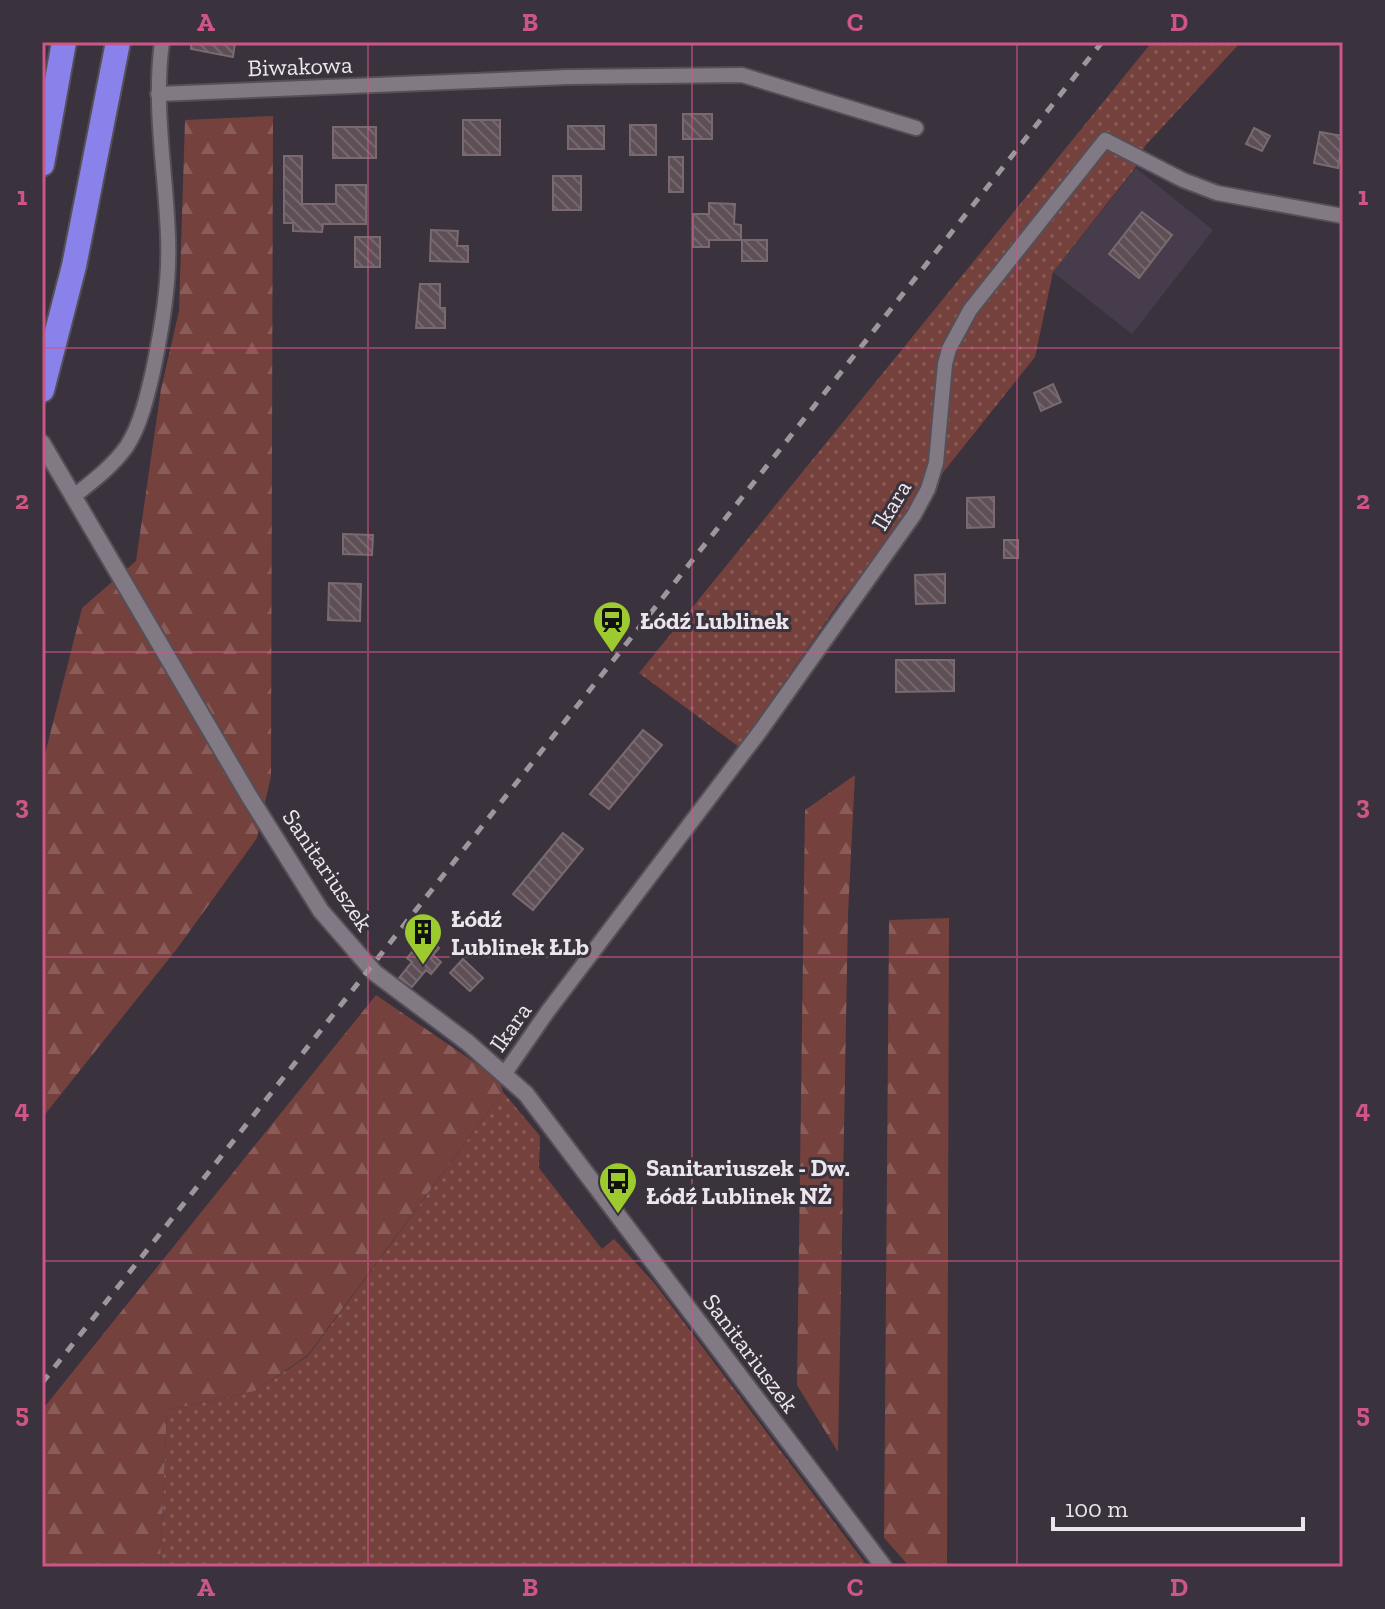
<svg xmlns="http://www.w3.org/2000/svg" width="1385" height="1609" font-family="'Zilla Slab',serif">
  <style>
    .built { fill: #473c4b }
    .grass { fill: url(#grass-dots) }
    .forest { fill: url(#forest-firs) }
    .building { fill: url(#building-back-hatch); stroke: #796a70; stroke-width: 2 }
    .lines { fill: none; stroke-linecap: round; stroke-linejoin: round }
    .minor-casing { stroke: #554f57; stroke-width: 18 }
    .tertiary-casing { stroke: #554f57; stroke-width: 20 }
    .motorway-casing { stroke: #554f57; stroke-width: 28 }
    .minor { stroke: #817984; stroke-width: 14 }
    .tertiary { stroke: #817984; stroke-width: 16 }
    .motorway { stroke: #8982eb; stroke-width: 24 }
    .rail { stroke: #9c979e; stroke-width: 5; stroke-dasharray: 10 10; stroke-linecap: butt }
    .grid { fill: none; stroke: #ce5686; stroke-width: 2; stroke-opacity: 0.55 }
    .labels { text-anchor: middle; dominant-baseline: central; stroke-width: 6; stroke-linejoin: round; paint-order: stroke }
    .street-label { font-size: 24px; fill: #eae6ec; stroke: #3a323c }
    .poi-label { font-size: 24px; font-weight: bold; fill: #eae6ec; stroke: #3a323c; text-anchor: start }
    .neatline { fill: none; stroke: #ce5686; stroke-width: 3 }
    .grid-label { font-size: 26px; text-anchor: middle; font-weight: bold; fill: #ce5686 }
  </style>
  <defs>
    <pattern id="grass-dots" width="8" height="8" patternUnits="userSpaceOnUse" patternTransform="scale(2)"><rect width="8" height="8" fill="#75413d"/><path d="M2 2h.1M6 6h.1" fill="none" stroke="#895c59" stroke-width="1.8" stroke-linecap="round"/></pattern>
    <pattern id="forest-firs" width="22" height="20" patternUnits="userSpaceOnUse" patternTransform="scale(2)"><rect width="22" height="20" fill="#75413d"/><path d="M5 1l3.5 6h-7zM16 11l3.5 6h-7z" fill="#895c59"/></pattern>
    <pattern id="building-back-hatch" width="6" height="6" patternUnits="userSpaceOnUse" patternTransform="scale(2)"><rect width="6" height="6" fill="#5d4f55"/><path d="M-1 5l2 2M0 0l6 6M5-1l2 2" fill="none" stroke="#74686e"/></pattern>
  </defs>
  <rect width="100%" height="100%" fill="#3a323c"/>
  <!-- built -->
  <polygon class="built" points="1136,168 1213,230 1132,334 1053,272"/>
  <!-- grass -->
  <g class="grass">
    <polygon points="1152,42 1241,42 1145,146 1135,168 1053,272 1035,357 839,603 739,747 639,673"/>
    <polygon points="503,1092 540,1136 539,1168 602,1249 614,1239 655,1284 868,1567 160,1567 167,1410 255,1391 308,1356"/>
  </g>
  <!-- forest -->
  <g class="forest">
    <polygon points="273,116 271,776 257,838 176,950 42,1118 42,766 82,608 136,561 161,389 179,311 185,120"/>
    <polygon points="855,775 848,914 838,1452 797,1385 805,810"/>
    <polygon points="949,918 947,1567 910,1567 884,1538 889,920"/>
    <polygon points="376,995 499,1079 503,1092 308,1355 255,1391 167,1410 160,1567 42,1567 42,1410"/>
  </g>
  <!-- building -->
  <g class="building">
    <polygon points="191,42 235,42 233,57 191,49"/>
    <rect x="683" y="114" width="29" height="25"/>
    <rect x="463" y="120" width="37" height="35"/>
    <rect x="630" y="125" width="26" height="30"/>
    <rect x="568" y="126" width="36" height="23"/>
    <rect x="333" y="127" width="43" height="31"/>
    <polygon points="1254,128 1270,136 1262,151 1246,144"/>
    <polygon points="1320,132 1343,136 1338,168 1314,163"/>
    <polygon points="284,156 302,156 302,204 336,204 336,185 366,185 366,224 323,224 322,232 293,231 293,223 284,223"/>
    <rect x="669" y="157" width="14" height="35"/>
    <rect x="553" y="176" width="28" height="34"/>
    <polygon points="709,203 735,204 734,224 741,225 741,240 709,240 709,247 693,247 693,214 709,214"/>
    <polygon points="1142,212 1172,235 1139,278 1109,254"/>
    <polygon points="431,230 458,231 457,246 468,246 468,262 430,261"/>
    <rect x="355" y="237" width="25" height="30"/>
    <rect x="742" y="240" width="25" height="21"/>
    <polygon points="420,284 440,284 440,308 445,308 445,328 416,328"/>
    <polygon points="1053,384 1061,402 1041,411 1034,393"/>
    <polygon points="994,497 994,527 967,528 967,498"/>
    <polygon points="343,534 373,535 372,555 343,554"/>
    <rect x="1004" y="540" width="14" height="18"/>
    <polygon points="945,574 945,603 916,604 915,575"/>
    <polygon points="329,583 361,584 360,621 328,620"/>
    <polygon points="896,660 954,660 954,691 896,692"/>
    <polygon points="643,730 662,745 609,809 590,794"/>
    <polygon points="563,833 583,849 533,910 513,894"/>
    <polygon points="425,936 439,948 433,955 441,962 431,974 426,970 412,987 399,978 412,962 407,958"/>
    <polygon points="463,959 483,978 470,991 450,973"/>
  </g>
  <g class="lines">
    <!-- minor casing -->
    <g class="minor-casing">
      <g id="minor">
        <polyline points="158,94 568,77 742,75 916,128"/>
        <path d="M74,496C93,481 113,466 127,446C141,424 147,396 153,371C162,327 170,282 168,237C166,172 153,108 162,42"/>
        <polyline points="505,1073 548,1011 761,730 914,515 928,489 936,463 945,364 949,349 970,310 1105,140 1183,180 1217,193 1343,216"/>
      </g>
    </g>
    <!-- tertiary casing -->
    <g class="tertiary-casing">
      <polyline id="tertiary" points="42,443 249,796 321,911 375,973 467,1042 526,1094 884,1567"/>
    </g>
    <!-- motorway casing -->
    <g class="motorway-casing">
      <g id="motorway">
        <polyline points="42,164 64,42"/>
        <polyline points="42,390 74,266 118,42"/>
      </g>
    </g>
    <!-- minor -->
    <use href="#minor" class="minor"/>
    <!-- tertiary -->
    <use href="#tertiary" class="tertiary"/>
    <!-- motorway -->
    <use href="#motorway" class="motorway"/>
    <!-- rail -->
    <polyline class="rail" points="42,1383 1102,42"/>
  </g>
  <!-- grid -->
  <path class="grid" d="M368,42V1567M692,42V1567M1017,42V1567M42,348H1343M42,652H1343M42,957H1343M42,1261H1343"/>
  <!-- icons -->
  <defs>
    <g id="station-pin" transform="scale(2)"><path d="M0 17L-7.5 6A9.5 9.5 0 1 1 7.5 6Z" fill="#9dca2f" stroke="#3a323c"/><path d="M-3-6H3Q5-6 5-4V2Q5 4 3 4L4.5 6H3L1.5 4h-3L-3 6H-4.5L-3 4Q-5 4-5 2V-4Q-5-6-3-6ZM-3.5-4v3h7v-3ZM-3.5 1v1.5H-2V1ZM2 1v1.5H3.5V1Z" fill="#111"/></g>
    <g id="building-pin" transform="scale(2)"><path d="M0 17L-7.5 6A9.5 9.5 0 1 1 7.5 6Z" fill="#9dca2f" stroke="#3a323c"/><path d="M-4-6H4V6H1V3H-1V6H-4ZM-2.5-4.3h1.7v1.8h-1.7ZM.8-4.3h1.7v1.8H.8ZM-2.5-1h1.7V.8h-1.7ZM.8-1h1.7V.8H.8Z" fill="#111"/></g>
    <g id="bus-pin" transform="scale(2)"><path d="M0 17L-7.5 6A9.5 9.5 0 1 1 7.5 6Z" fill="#9dca2f" stroke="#3a323c"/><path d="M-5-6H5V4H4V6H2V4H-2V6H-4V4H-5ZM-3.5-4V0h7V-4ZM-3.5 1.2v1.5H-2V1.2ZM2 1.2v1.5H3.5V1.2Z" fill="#111"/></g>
  </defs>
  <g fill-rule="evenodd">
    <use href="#station-pin" x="612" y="620"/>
    <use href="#building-pin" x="423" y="932"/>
    <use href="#bus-pin" x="618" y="1181"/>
  </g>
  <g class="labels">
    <!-- street labels -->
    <g class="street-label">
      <text transform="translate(300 66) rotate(-2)">Biwakowa</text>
      <text transform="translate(891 505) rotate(-59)">Ikara</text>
      <text transform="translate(328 870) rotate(56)">Sanitariuszek</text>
      <text transform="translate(510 1027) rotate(-55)">Ikara</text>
      <text transform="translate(751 1353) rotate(53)">Sanitariuszek</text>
    </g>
    <!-- poi labels -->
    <g class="poi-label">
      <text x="640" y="620">Łódź Lublinek</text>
      <text x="451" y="918">Łódź<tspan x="451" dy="28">Lublinek ŁLb</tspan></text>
      <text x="646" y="1167">Sanitariuszek - Dw.<tspan x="646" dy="28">Łódź Lublinek NŻ</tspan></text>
    </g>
  </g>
  <!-- border -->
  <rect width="1385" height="1609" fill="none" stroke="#3a323c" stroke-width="88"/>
  <!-- scale -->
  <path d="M1053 1517v12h250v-12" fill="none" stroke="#eae6ec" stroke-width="4"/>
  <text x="1065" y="1517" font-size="24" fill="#eae6ec" stroke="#3a323c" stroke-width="6" paint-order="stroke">100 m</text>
  <rect x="44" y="44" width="1297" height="1521" class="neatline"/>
  <g class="grid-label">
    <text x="206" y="31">A</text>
    <text x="530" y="31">B</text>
    <text x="855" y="31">C</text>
    <text x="1179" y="31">D</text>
    <text x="22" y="205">1</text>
    <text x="1363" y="205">1</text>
    <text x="22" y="509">2</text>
    <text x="1363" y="509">2</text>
    <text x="22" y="814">3</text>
    <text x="1363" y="814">3</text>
    <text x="22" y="1118">4</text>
    <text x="1363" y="1118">4</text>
    <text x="22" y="1422">5</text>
    <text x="1363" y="1422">5</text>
    <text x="206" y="1596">A</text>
    <text x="530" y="1596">B</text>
    <text x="855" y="1596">C</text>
    <text x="1179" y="1596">D</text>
  </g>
</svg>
